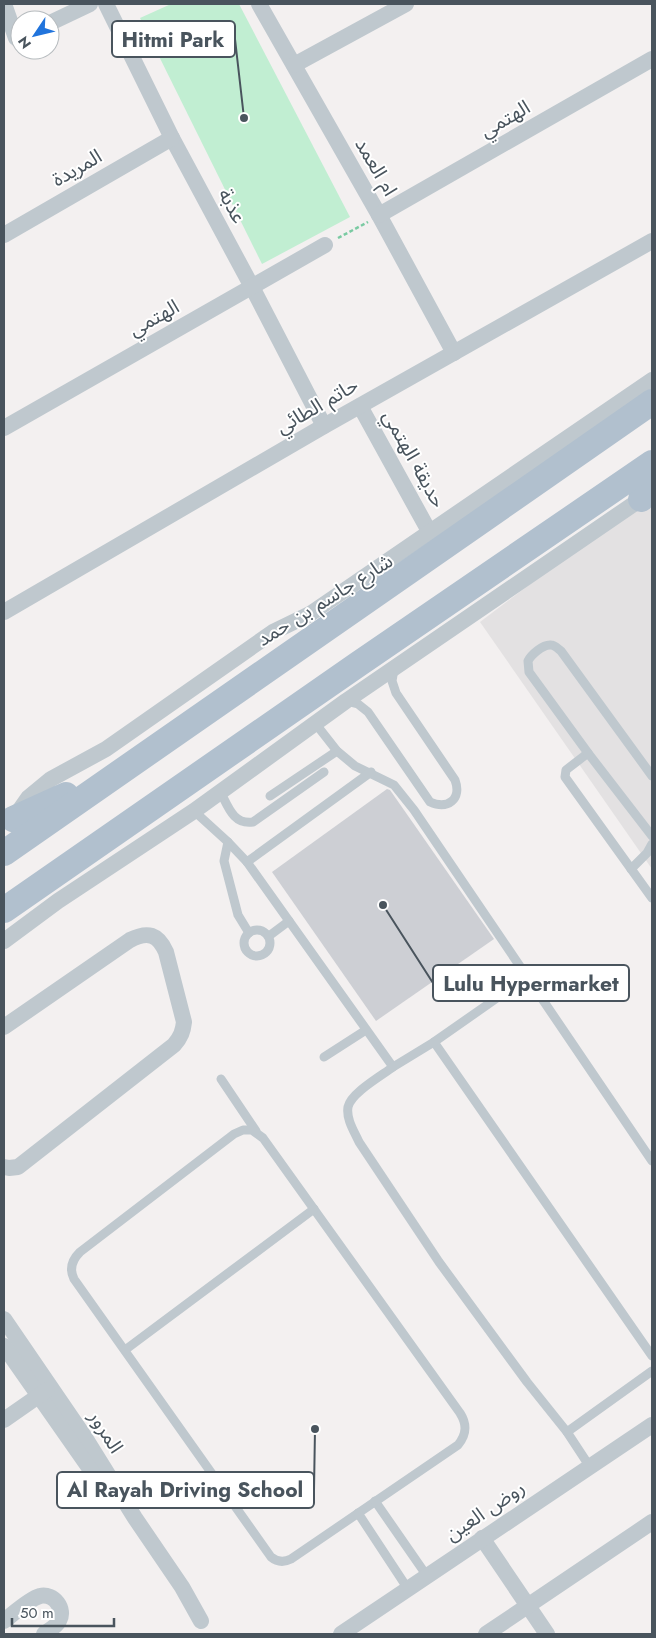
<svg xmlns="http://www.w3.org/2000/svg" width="656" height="1638" font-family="Jost,'Noto Sans Arabic',sans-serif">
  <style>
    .education { fill: #e3e1e2 }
    .green { fill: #c1eed2 }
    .building { fill: #cdcfd4 }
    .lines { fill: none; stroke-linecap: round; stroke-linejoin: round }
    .path { stroke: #7acaa2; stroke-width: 2.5; stroke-dasharray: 4 2.5; stroke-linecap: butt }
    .service { stroke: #bfc8ce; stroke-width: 9 }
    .minor { stroke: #bfc8ce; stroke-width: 16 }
    .primary { stroke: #b1c0ce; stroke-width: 26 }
    .labels { text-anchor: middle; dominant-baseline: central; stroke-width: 4; stroke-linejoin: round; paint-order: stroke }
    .street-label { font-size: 20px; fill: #49545d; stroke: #fff }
    .leader { fill: none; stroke: #49545d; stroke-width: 2 }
    .callout-dot { fill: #49545d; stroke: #fff; stroke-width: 2 }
    .callout { fill: #fff; stroke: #49545d; stroke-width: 2 }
    .callout-label { font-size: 21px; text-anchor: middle; font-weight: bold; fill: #49545d }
  </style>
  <rect width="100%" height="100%" fill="#f3f0f0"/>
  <!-- education -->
  <polygon class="education" points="652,492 652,869 480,622"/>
  <!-- green -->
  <polygon class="green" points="171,4 239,4 350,217 262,264 140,18"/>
  <!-- building -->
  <polygon class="building" points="387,789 390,790 494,939 376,1021 272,872"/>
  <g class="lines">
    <!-- path -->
    <polyline class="path" points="338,238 368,222"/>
    <!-- service -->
    <g class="service">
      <path d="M346,701L358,704L368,712L430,802C448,810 462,799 455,780L396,693L392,681L394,669"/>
      <polyline points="315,723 337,751 355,766 394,785 414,810 652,1161"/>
      <polyline points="588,753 566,770 565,777 652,898"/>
      <path d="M652,776L561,651C558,649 555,645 551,645C543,644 531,655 528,661L529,672L588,753L652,836"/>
      <path d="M220,791C228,806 233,825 253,822L324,772"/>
      <polyline points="270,796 337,751"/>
      <path d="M194,811L228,842L247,862L393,1067C381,1076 351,1093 348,1107C346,1119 354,1131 359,1142L439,1262L527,1382L567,1432L652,1371"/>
      <polyline points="228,842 224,861 238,915 249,933"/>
      <polyline points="247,862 371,772"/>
      <polyline points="631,869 647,853 652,844"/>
      <circle cx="257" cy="943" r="13"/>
      <polyline points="269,936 289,921"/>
      <polyline points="527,977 434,1042 652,1356"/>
      <polyline points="324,1057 366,1030"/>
      <polyline points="393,1067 434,1042"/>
      <polyline points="221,1079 256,1131"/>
      <path d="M243,1130H252L263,1138L460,1413C467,1424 467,1434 458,1445L291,1559C283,1563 277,1562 271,1557L74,1279C69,1269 72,1260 80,1252L234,1134Z"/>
      <polyline points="125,1350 314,1209"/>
      <polyline points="567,1432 590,1467"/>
      <polyline points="375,1501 427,1576"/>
      <polyline points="358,1513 408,1589"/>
    </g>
    <!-- minor -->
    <g class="minor">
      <polyline points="4,4 16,38"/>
      <polyline points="106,4 172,138 252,287 324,426"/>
      <polyline points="259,4 379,215 454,353"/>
      <polyline points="50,23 90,4"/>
      <polyline points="294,65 406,4"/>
      <polyline points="379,215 652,59"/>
      <polyline points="4,235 172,138"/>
      <polyline points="360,406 430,533"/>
      <polyline points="4,428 325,245"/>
      <polyline points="4,612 324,426 652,241"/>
      <polyline points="16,815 28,798 51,779 106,749 273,632 310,614 652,380"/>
      <polyline points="4,941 58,901 194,811 346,701 641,499 650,495"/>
      <path d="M4,1027L130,940C148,931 158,934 166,952L184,1022C183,1031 181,1037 174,1045L18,1167L9,1168L4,1167"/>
      <polyline points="4,1319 84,1436 135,1518 182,1587 201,1621"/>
      <polyline points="4,1346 111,1499"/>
      <polyline points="4,1420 47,1390"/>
      <polyline points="482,1538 547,1634"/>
      <path d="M4,1621C13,1614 29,1599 40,1596C54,1593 66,1609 59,1621C56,1627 49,1630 44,1634"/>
      <polyline points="341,1634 652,1425"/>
      <polyline points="486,1634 652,1522"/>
    </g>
    <!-- primary -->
    <g class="primary">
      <polyline points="641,499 652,486"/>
      <polyline points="13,819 66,795"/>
      <polyline points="4,853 652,402"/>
      <polyline points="4,910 357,665 652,463"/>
    </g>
  </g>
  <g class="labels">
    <!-- street labels -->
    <g class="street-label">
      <text transform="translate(505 119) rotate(-30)">الهتمي</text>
      <text transform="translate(376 167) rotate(60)">ام العمد</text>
      <text transform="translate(77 168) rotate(-30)">المريدة</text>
      <text transform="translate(232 206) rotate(62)">عذبة</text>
      <text transform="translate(154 318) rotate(-29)">الهتمي</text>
      <text transform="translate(317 406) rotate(-30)">حاتم الطائي</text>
      <text transform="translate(414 459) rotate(61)">حديقة الهتمي</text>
      <text transform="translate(325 600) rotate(-32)">شارع جاسم بن حمد</text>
      <text transform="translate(106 1432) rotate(58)">المرور</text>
      <text transform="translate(485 1511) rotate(-34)">روض العين</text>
    </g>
  </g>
  <!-- callouts -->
  <path class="leader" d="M244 118L235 39M383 905L433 983M315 1429L314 1490"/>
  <g class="callout-dot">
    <circle cx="244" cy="118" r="5"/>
    <circle cx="383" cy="905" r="5"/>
    <circle cx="315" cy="1429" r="5"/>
  </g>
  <g class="callout">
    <rect x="112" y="21" width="123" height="36" rx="5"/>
    <rect x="433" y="965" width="196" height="36" rx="5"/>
    <rect x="57" y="1472" width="257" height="36" rx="5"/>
  </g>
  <g class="callout-label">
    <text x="173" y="47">Hitmi Park</text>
    <text x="531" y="991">Lulu Hypermarket</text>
    <text x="185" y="1497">Al Rayah Driving School</text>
  </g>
  <!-- border -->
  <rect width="656" height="1638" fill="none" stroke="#49545d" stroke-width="10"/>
  <!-- north arrow -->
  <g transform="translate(35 35) rotate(235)"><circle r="24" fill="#ffffff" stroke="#b6bbbe"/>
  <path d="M0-4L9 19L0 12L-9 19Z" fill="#2174dc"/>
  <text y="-8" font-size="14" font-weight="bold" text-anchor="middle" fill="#49545d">N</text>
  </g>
  <!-- scale -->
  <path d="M12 1618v8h102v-8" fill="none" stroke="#49545d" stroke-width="2.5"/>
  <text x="20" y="1618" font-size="15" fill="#49545d" stroke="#ffffff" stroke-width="4" paint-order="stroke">50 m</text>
</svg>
